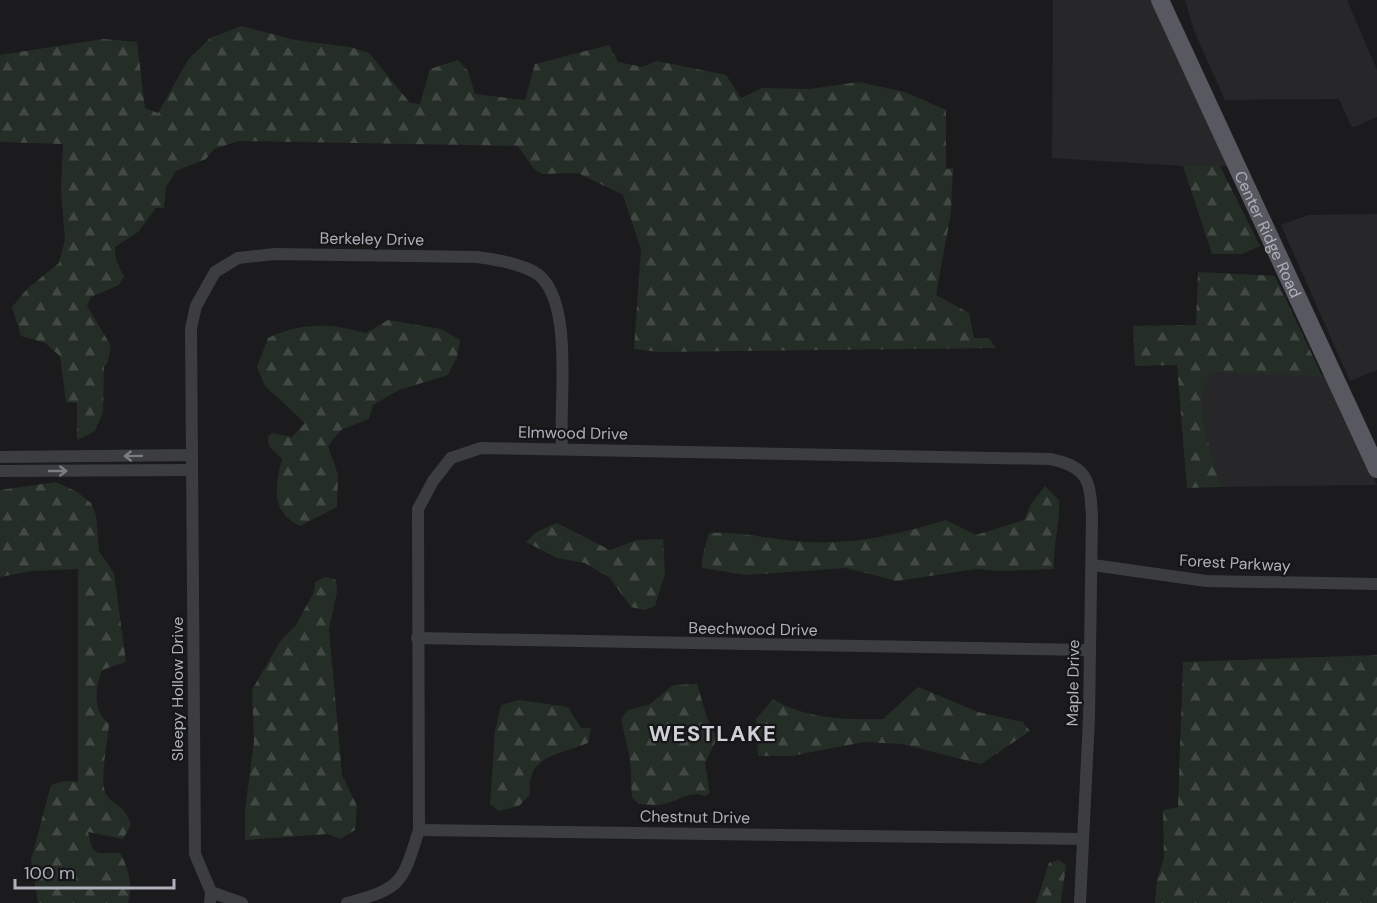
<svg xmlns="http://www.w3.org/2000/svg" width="1377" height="903" font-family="'DM Sans',sans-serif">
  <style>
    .built { fill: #27272a }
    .forest { fill: url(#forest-firs) }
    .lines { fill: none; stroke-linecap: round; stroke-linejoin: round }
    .minor { stroke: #3c3d41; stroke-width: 12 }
    .primary { stroke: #585960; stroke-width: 18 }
    .oneway { stroke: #7b7d84 }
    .labels { text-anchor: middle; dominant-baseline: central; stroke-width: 4.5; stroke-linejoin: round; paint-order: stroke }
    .street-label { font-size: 16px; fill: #afb1bb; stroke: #161618 }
    .district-label { font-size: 22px; font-weight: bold; letter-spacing: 1.5px; fill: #cfd1d7; stroke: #161618 }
  </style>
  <defs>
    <pattern id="forest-firs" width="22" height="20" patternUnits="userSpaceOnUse" patternTransform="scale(1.5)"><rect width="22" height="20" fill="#252d27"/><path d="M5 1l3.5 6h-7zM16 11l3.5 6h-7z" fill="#424944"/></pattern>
  </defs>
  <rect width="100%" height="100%" fill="#1b1b1d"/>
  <!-- built -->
  <g class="built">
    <polygon points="1053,0 1160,0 1238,166 1183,166 1052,158"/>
    <polygon points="1185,0 1347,0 1377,70 1377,117 1352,128 1339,99 1225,100 1195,33"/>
    <polygon points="1377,214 1377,370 1350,381 1281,225 1308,215"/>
    <polygon points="1211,372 1326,375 1377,485 1221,487 1205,432 1201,399"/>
  </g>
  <!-- forest -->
  <g class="forest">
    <polygon points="242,26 295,40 350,47 369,53 410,103 420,104 430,69 458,60 468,71 475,94 525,100 535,64 609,45 618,62 642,67 657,61 726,75 741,98 762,88 809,89 859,82 905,92 946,110 946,169 953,168 951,213 936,295 969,313 974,338 989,338 996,348 659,352 634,349 641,249 623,195 578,173 542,174 533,168 518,146 239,141 214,149 206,159 176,171 166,187 164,208 156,208 138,232 115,247 116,260 124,277 119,285 91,297 87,306 111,346 108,361 104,366 103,412 95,431 77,440 77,403 66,402 60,356 45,343 21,336 12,307 27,289 59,263 65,240 61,190 63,144 0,142 0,55 103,39 137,42 145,108 158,113 188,60 210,38"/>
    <polygon points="1183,166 1220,166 1260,246 1242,254 1212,254"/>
    <polygon points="1198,272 1275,276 1322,376 1211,372 1201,399 1205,432 1221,487 1187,488 1177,365 1135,366 1133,326 1196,325"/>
    <path d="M388,320L441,329L460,340L457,357L448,375L399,390L373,405L369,419L341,430L328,446L338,475L337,507L300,526C270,511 275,487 282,459L269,446L268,437L272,433L292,437L305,423L265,386L257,367L268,338C302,322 330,323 366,333Z"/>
    <path d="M56,482L77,492L91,503L96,515L99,551L114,573L126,662L102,670C95,688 92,710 109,724C108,740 99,782 106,794C115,808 124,803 131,825L123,839L88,832L92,848L98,853H120C129,869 133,885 128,903H38L31,860L51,785L64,781L78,782V569L31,571L0,577V490Z"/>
    <path d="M1045,486L1059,500C1060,523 1053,545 1054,569L1000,571L976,569L897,581L846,568L746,575L702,568V558L709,533C742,531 772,540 805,542C854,545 900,534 946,520L976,535L1024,520L1031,504Z"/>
    <polygon points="557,523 610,550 637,540 663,539 665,573 655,606 645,610 631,607 610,578 585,563 557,558 526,542 538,531"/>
    <polygon points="325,577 336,580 337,592 329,629 342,775 357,806 355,830 340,839 328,834 245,840 245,810 254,742 252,690 281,640 296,625 314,592 315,582"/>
    <polygon points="1377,655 1377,903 1155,903 1157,879 1164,858 1163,810 1178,807 1183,662"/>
    <path d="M697,684L707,718L717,738L705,763L710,793L705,796C689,790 678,801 664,804C656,806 647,804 639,804L632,798L630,759L621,719L628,710L650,704L673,685Z"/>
    <path d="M918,687L978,712L1023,722L1030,731L981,764L902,744L864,742L791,756H758L756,719L773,699C806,719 845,720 883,719Z"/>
    <path d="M519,700L568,707L581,728H591L588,743C559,755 526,755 530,794L519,806L499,811L490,804L495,731L501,705Z"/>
    <polygon points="1059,860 1066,865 1061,903 1036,903 1049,863"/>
  </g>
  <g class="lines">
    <!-- minor -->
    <g class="minor">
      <polyline points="0,457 192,455"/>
      <polyline points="0,471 192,470"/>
      <polyline points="1093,565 1206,581 1377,584"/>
      <polyline points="417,638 1089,650"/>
      <polyline points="419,830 1083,839"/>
      <polyline points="211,892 242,903"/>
      <path d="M210,903L211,892L195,854L191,328L196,306L215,272L238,258L275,254L477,257C494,259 530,265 542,278C573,310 559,405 562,449"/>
      <path d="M347,903C403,888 402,883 419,830L418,509L433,481L451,458L481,448L1050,459C1089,467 1090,481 1092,517L1089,718L1080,903"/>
    </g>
    <!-- primary -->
    <path class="primary" id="s1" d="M1160,0L1377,469"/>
  </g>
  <!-- one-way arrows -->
  <defs><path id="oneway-shaft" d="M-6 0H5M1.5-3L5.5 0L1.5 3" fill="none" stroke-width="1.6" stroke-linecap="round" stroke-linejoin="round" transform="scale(1.5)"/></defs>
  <g class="oneway">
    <use href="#oneway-shaft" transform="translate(133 456) rotate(179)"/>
    <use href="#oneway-shaft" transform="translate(58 471)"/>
  </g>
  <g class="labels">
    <!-- street labels -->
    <g class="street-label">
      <text stroke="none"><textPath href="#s1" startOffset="258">Center Ridge Road</textPath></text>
      <text transform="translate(372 239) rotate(1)">Berkeley Drive</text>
      <text transform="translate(573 433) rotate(1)">Elmwood Drive</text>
      <text transform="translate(1235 563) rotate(3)">Forest Parkway</text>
      <text transform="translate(753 629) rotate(1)">Beechwood Drive</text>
      <text transform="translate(1073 683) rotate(-89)">Maple Drive</text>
      <text transform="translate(177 689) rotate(-90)">Sleepy Hollow Drive</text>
      <text transform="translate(695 817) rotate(1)">Chestnut Drive</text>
    </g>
    <!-- district labels -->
    <g class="district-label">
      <text x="713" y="733">WESTLAKE</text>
    </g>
  </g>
  <!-- scale -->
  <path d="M15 879v9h159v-9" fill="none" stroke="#afb1bb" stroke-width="3"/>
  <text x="24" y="879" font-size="18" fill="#afb1bb" stroke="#161618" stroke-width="4.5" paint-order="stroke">100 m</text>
</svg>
